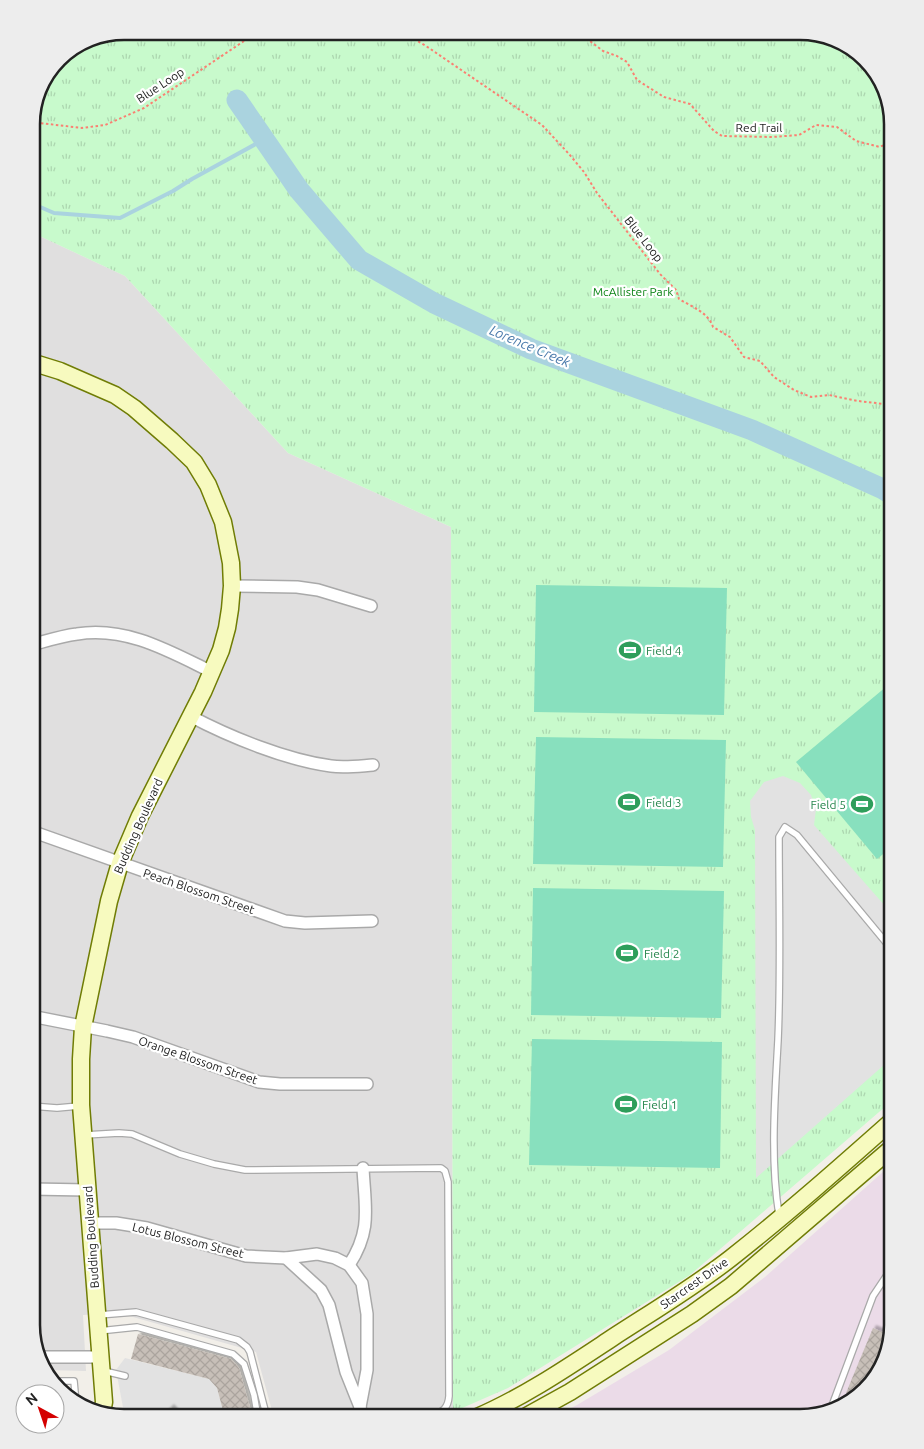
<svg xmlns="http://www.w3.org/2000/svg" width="924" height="1449" font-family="Ubuntu,sans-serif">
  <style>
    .residential { fill: #e0dfdf }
    .industrial { fill: #ebdbe8 }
    .park { fill: url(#park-tufts) }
    .pitch { fill: #88e0be }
    .parking { fill: #e2e2e2 }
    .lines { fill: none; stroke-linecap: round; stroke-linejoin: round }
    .stream { stroke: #aad3df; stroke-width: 4 }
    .river { stroke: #aad3df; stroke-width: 21 }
    .building { fill: url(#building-cross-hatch); filter: url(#shadow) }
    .lane-casing { stroke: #a9a9a9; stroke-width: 8 }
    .street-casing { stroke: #a9a9a9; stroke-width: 14 }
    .secondary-casing { stroke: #707d05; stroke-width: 19 }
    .path { stroke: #fa8072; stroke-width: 2; stroke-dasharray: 2.5 2.5; stroke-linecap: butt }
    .lane { stroke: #fff; stroke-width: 5.5 }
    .street { stroke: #fff; stroke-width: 11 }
    .secondary { stroke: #f7fabf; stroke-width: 16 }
    .labels { text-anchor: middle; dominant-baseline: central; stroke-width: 4.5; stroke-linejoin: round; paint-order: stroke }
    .street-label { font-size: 12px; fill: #222; stroke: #fff }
    .park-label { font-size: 12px; fill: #0c8416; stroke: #fff }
    .leisure-label { font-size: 12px; fill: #27864d; stroke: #fff; text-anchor: start }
    .water-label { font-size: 14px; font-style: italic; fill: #4a7aab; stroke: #fff }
    .rim { fill: none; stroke: #222; stroke-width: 2.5 }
  </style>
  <defs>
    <pattern id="park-tufts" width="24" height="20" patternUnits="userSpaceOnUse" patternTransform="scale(1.25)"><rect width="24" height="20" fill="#c8facc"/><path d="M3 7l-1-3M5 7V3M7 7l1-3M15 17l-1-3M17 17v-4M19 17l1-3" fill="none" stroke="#acd6af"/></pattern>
    <pattern id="building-cross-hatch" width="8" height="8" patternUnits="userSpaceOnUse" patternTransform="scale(1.25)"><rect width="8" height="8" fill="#c7bfb8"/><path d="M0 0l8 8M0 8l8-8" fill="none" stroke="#aba49e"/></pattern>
    <filter id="shadow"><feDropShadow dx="3" dy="-3" stdDeviation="1" flood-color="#0004"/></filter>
  </defs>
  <rect width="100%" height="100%" fill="#f2efe9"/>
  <!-- residential -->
  <polygon class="residential" points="31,232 125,276 288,453 451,527 453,1412 435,1418 274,1418 256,1352 119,1313 83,1315 86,1371 44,1370 41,1366 31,1325"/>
  <!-- industrial -->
  <polygon class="industrial" points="893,1163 893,1325 877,1376 841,1408 800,1418 551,1418 577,1405 669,1350 765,1277"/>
  <!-- park -->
  <polygon class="park" points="124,31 806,31 852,47 883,83 893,124 893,1100 690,1275 508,1388 453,1412 451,527 288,453 125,276 31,232 31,119 59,58 89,38"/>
  <!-- pitch -->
  <g class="pitch">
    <polygon points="536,585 727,588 724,715 534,712"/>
    <polygon points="893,681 893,846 877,859 796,762"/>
    <polygon points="536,737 726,740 723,867 533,864"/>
    <polygon points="533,888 724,891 721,1018 531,1015"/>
    <polygon points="532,1039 722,1042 720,1168 529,1165"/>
  </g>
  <!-- parking -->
  <g class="parking">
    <polygon points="783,776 800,783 811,795 816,809 814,825 893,915 893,1057 756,1178 755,830 751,817 750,801 764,782"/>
    <polygon points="125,1358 209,1379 217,1388 225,1418 125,1418 116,1370"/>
  </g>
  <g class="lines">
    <!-- stream -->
    <polyline class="stream" points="31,203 54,213 120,218 173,191 192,179 263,140"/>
    <!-- river -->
    <polyline class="river" points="237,100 299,190 359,260 434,303 531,349 752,430 883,489 893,495"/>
  </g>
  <!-- building -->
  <g class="building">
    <polygon points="873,1328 890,1335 877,1376 854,1396 846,1393"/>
    <polygon points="138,1334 231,1359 239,1368 253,1418 225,1418 217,1388 209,1379 131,1359"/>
    <polygon points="171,1407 181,1418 160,1418"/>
  </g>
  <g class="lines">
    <!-- lane casing -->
    <g class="lane-casing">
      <g id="lane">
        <polyline points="31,1106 57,1108 79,1106"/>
        <path d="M85,1135L119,1133L132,1134L180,1154L214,1164L245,1170L441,1168L445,1171L448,1182L449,1396C448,1410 441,1412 429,1418"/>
        <path d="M779,1215C770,1159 775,1096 778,1040C781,972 779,905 779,837L785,827L797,835L893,951"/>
        <polyline points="99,1315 136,1312 238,1340 247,1347 250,1352 267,1418"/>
        <polyline points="99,1331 137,1327 233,1354 244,1364 254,1395 258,1418"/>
        <polyline points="104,1371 125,1376"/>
        <polyline points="54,1381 74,1381 76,1403"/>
        <polyline points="830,1411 873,1296 893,1266"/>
      </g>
    </g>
    <!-- street casing -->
    <g class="street-casing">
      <g id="street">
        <polyline points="232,586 297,587 318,590 371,606"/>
        <path d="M31,645C46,641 61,636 77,634C126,626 169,651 212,672"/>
        <path d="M190,716C230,737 286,760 331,766C344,768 359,766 373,765"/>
        <polyline points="31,831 285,921 305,923 372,921"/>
        <polyline points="31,1016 107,1031 133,1037 259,1082 280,1084 367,1084"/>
        <polyline points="31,1189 87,1190"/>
        <polyline points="90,1223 116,1223 147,1228 246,1256 286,1258 317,1254 335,1258 349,1265 362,1283 367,1314 367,1370 360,1407"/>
        <polyline points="286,1258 321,1290 329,1305 346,1372 360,1407 362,1418"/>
        <path d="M349,1265C372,1230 365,1208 363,1168"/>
        <polyline points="39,1357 100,1357"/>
      </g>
    </g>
    <!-- secondary casing -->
    <g class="secondary-casing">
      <g id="secondary">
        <polyline points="31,362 60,371 115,395 134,408 172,441 194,462 208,485 223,522 231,563 232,586 230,609 227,628 221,650 203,692 140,816 120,863 109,901 83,1027 81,1059 81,1105 104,1402 102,1412"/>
        <path d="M475,1418C524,1397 568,1367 612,1338C652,1312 694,1287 731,1258C787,1214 840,1167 893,1120"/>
        <polyline points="523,1418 570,1392 692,1314 731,1286 893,1147"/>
      </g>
    </g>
    <!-- path -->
    <g class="path">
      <path d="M401,31L426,46L542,125L569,154L584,172L597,193L660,274L676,290L679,299C692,307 708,312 713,327L730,337L744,357L760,361L774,377L794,390L811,397L829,395L858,401L893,405"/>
      <polyline points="562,31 590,41 603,51 617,56 627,62 637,80 664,97 690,104 714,131 722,136 772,137 799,135 816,125 837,127 856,141 880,147 891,141 893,138"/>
      <polyline points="31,122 82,128 105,125 144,108 259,31"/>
      <polyline points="893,537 888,532 885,524 893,508"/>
    </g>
    <!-- lane -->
    <use href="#lane" class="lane"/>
    <!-- street -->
    <use href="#street" class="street"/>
    <!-- secondary -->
    <use href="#secondary" class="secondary"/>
  </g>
  <!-- icons -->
  <defs>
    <g id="stadium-bare" transform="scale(1.725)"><path d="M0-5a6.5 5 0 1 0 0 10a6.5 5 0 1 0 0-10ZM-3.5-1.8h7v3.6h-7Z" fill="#2e9e5b" stroke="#fff" stroke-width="2.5" paint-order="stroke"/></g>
  </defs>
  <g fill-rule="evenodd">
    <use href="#stadium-bare" x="630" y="650"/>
    <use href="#stadium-bare" x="629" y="802"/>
    <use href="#stadium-bare" x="862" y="804"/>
    <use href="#stadium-bare" x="627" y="953"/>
    <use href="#stadium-bare" x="626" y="1104"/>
  </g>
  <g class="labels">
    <!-- street labels -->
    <g class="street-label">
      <text transform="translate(160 85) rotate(-33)">Blue Loop</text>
      <text x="759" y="127">Red Trail</text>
      <text transform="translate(644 239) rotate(52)">Blue Loop</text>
      <text transform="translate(138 826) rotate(-66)">Budding Boulevard</text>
      <text transform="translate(199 891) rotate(19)">Peach Blossom Street</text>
      <text transform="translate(198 1060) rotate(19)">Orange Blossom Street</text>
      <text transform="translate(91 1237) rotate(-94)">Budding Boulevard</text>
      <text transform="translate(188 1240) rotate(14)">Lotus Blossom Street</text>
      <text transform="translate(694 1283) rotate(-35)">Starcrest Drive</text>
    </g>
    <!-- park labels -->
    <g class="park-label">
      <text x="633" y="291">McAllister Park</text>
    </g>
    <!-- leisure labels -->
    <g class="leisure-label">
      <text x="646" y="650">Field 4</text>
      <text x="646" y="802">Field 3</text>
      <text x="846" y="804" text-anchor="end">Field 5</text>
      <text x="644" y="953">Field 2</text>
      <text x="642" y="1104">Field 1</text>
    </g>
    <!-- water labels -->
    <g class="water-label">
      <text transform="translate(530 346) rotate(23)">Lorence Creek</text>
    </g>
  </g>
  <!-- crop -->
  <path d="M0 0H924V1449H0ZM124 40H800A84 84 0 0 1 884 124V1325A84 84 0 0 1 800 1409H124A84 84 0 0 1 40 1325V124A84 84 0 0 1 124 40Z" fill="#ededed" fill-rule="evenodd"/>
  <path class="rim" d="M124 40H800A84 84 0 0 1 884 124V1325A84 84 0 0 1 800 1409H124A84 84 0 0 1 40 1325V124A84 84 0 0 1 124 40Z"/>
  <!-- north arrow -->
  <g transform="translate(40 1409) rotate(320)"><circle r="24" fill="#ffffff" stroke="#a7a7a7"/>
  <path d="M0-4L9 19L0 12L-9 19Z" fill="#d40000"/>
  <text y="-8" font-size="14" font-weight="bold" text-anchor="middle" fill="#222222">N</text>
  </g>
</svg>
